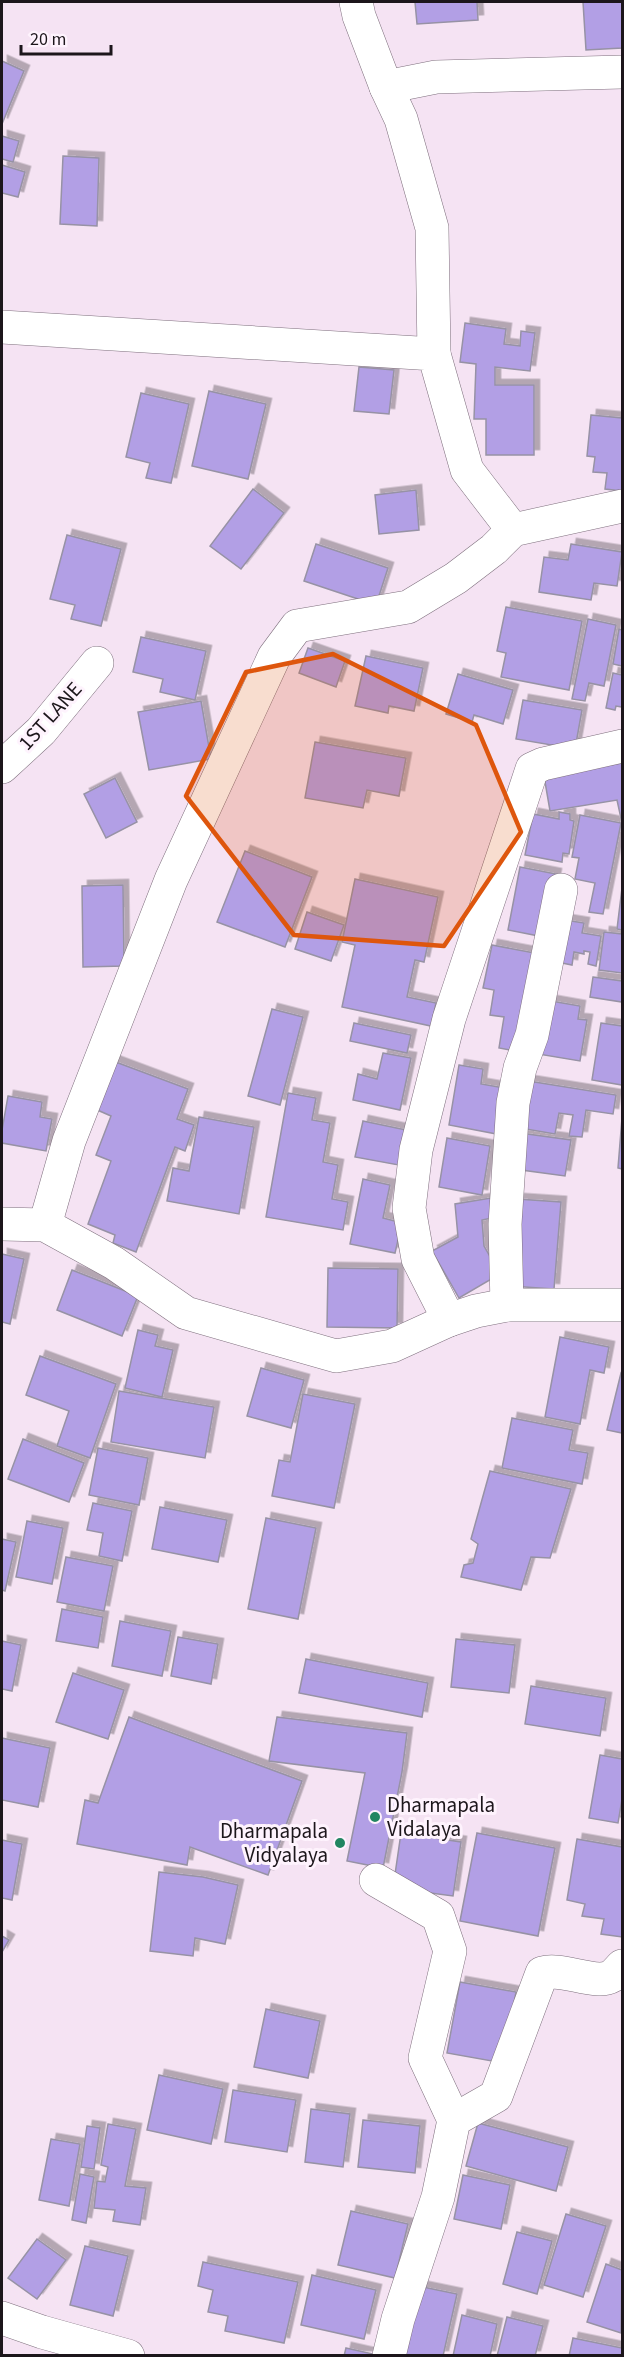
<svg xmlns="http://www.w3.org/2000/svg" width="624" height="2357" font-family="'Source Sans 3',sans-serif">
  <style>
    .building { fill: #b29fe5; stroke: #9792a5; stroke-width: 1.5; filter: url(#shadow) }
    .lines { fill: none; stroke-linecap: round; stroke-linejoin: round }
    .minor-casing { stroke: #7f707e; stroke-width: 34 }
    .major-casing { stroke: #7f707e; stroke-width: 34 }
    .minor { stroke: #fff; stroke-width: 33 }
    .major { stroke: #fff; stroke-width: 33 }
    .marked { fill: #de560d; fill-opacity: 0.2; stroke: #de560d; stroke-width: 4.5; stroke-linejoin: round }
    .poi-dot { fill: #218661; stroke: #fef3fd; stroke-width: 2 }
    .labels { text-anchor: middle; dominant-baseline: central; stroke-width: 6; stroke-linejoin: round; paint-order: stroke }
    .street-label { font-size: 21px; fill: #1c161b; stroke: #fef3fd }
    .poi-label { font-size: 21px; fill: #1c161b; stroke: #fef3fd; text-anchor: start }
  </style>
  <defs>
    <filter id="shadow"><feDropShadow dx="5.5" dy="-5.5" stdDeviation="0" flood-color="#0004"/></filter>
  </defs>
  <rect width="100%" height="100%" fill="#f5e3f3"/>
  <!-- building -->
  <g class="building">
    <polygon points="415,2 477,2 478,20 417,24"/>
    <polygon points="583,2 622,2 622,48 586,50"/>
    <polygon points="2,61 24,71 2,124"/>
    <polygon points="2,136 19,141 13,162 2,159"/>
    <polygon points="63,156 99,158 97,226 60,224"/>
    <polygon points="2,165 25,172 18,197 2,193"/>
    <polygon points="465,323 506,329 504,344 520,346 521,331 535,333 530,371 495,367 495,385 534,385 534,455 486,455 486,419 474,419 476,364 460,362"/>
    <polygon points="359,367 394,370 389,414 354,411"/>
    <polygon points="209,391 266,404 248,479 192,466"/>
    <polygon points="141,393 189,404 171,483 146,478 150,463 126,457"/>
    <polygon points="591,415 622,418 622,491 605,489 607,473 593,472 595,457 587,456"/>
    <polygon points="253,489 284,513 241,569 210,546"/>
    <polygon points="416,490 419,530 379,534 375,495"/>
    <polygon points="67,535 121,549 101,626 71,619 75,605 50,599"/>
    <polygon points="316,544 388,568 376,605 304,581"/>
    <polygon points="571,544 622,552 617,586 594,583 591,600 539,592 544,557 568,560"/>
    <polygon points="506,607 582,621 569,690 501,677 506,653 497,651"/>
    <polygon points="588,619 616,625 604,686 589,683 585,701 572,699"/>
    <polygon points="619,629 622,630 622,666 613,664"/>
    <polygon points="141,637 206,651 195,700 160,692 163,679 133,672"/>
    <polygon points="308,648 345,661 336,687 299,673"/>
    <polygon points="366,656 423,668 414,711 389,706 388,713 355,706"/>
    <polygon points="613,673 622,675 622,707 616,706 615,710 606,708"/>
    <polygon points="458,674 513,690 503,724 474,715 472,722 446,714"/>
    <polygon points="523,700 582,710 575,749 516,739"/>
    <polygon points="201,701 211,759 149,770 138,712"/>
    <polygon points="315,742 406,758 399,796 367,790 363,808 305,798"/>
    <polygon points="622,763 622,823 617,800 550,811 544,776"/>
    <polygon points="115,778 137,822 106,838 84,794"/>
    <polygon points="559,812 570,814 570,820 574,821 569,854 563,853 562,862 525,855 533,814 559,819"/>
    <polygon points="580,815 621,823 603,914 589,912 595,883 575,879 579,858 572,857"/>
    <polygon points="245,851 312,877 285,947 217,922"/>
    <polygon points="520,867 556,874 544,937 508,930"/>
    <polygon points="355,879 438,897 424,962 415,960 407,997 436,1003 431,1026 342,1007 355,945 342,942"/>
    <polygon points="123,885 124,966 83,967 82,886"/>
    <polygon points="622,888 622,930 617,929"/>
    <polygon points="307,912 344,925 331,961 295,949"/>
    <polygon points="565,920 584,923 582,933 601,936 596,966 588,964 590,952 584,951 584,954 574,952 572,965 557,962"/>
    <polygon points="604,932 622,934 622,973 599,970"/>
    <polygon points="492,945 540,954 522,1052 499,1048 504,1017 490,1015 494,990 483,988"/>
    <polygon points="593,977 622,981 622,1002 590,997"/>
    <polygon points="551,1001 580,1006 578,1019 587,1020 580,1061 538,1054"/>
    <polygon points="272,1009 303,1017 280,1105 248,1096"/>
    <polygon points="354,1023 411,1035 407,1053 350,1041"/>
    <polygon points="601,1023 622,1026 622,1085 592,1080"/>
    <polygon points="383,1053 411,1058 400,1110 353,1100 358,1074 377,1079"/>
    <polygon points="113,1061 188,1089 177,1119 194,1125 185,1151 175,1147 136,1252 113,1243 115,1235 88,1224 111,1161 96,1155 111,1116 95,1109"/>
    <polygon points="459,1065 483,1069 481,1084 510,1089 502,1135 449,1125"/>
    <polygon points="522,1080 616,1095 613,1114 586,1110 582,1137 569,1136 573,1115 559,1113 555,1134 514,1127"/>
    <polygon points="288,1093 316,1098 312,1120 330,1123 323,1162 338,1165 332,1199 348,1202 343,1230 266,1217"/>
    <polygon points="8,1096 42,1102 40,1117 52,1119 46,1151 2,1143 2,1130"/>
    <polygon points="199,1117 254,1127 239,1214 167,1201 173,1168 189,1171"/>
    <polygon points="622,1118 622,1169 618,1168"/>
    <polygon points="363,1121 411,1131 404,1166 355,1157"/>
    <polygon points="520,1133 571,1140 565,1176 514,1169"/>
    <polygon points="447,1138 490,1146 482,1195 439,1187"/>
    <polygon points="363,1179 390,1185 383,1218 402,1223 395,1253 350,1244"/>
    <polygon points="491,1198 496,1217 482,1220 484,1246 500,1274 459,1298 432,1251 458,1237 455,1204"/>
    <polygon points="517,1199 561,1202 554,1289 510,1286"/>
    <polygon points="2,1254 24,1259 10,1324 2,1322"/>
    <polygon points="328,1268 398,1269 397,1328 327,1327"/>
    <polygon points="72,1270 138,1296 122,1336 57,1310"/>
    <polygon points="138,1330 158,1335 155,1346 173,1350 162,1397 125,1388"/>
    <polygon points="560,1337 609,1347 604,1373 590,1370 580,1424 545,1417"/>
    <polygon points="40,1356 116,1384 90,1458 57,1446 69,1411 26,1395"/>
    <polygon points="261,1368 304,1380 291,1428 247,1416"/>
    <polygon points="621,1373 622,1374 622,1433 607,1430"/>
    <polygon points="119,1391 214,1407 205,1458 111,1442"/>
    <polygon points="303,1394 355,1404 334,1508 272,1496 279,1460 290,1462"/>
    <polygon points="512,1418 573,1430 569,1450 588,1453 582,1484 502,1468"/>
    <polygon points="23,1439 84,1463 69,1502 8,1479"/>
    <polygon points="98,1448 148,1458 139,1505 89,1495"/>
    <polygon points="490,1471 571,1489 550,1558 531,1557 521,1590 461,1577 464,1565 473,1563 478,1544 471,1539"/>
    <polygon points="93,1503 132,1511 122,1561 99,1556 103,1533 87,1530"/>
    <polygon points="160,1507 227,1520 218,1562 152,1549"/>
    <polygon points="266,1518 316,1528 298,1619 248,1609"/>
    <polygon points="27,1521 63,1528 52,1584 16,1577"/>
    <polygon points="2,1539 16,1542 5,1591 2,1590"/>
    <polygon points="66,1557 113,1566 104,1611 57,1602"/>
    <polygon points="62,1609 103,1617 98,1648 56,1641"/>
    <polygon points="120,1621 171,1631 162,1676 112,1666"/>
    <polygon points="178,1637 218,1644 211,1684 171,1676"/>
    <polygon points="456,1639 515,1645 509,1693 451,1687"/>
    <polygon points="2,1641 21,1645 12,1691 2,1689"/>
    <polygon points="306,1659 428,1683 422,1717 299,1693"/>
    <polygon points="73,1673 124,1690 108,1739 56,1722"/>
    <polygon points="531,1686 606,1698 600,1736 525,1724"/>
    <polygon points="129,1717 302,1781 268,1875 190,1847 187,1865 77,1844 85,1800 98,1803"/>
    <polygon points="277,1717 407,1733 402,1772 383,1868 347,1861 365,1773 269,1761"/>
    <polygon points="2,1738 50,1748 38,1807 2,1800"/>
    <polygon points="600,1755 622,1759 622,1799 618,1823 589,1818"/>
    <polygon points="401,1833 461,1842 453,1896 393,1888"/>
    <polygon points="477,1833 555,1848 538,1936 460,1921"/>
    <polygon points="577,1839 622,1847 622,1937 601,1934 604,1919 582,1916 585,1904 567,1900"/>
    <polygon points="2,1840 22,1844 12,1900 2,1898"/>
    <polygon points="159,1872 203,1877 238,1885 225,1944 195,1938 193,1956 150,1951"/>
    <polygon points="2,1936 9,1940 2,1952"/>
    <polygon points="460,1982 516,1992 503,2063 447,2053"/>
    <polygon points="266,2009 320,2021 308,2078 254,2067"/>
    <polygon points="159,2075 223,2089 211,2144 147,2130"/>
    <polygon points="233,2090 296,2100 287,2152 225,2142"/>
    <polygon points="311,2109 350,2114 343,2167 305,2162"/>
    <polygon points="363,2120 420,2126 415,2173 358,2167"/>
    <polygon points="478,2123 568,2147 556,2191 466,2166"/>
    <polygon points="108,2124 136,2129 125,2186 146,2188 140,2225 113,2221 115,2210 94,2208 97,2181 105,2182 108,2167 101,2165"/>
    <polygon points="87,2126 100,2128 94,2169 81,2167"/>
    <polygon points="51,2139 80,2144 69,2206 39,2200"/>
    <polygon points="80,2174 94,2177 86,2223 72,2220"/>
    <polygon points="463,2175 510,2185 501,2229 454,2219"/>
    <polygon points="351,2211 408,2224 395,2278 338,2265"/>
    <polygon points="566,2214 606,2226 583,2297 544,2285"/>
    <polygon points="517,2232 552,2241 537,2294 503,2284"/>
    <polygon points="37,2239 66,2260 37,2299 8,2278"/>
    <polygon points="85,2246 128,2256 113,2316 70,2305"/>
    <polygon points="203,2262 298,2282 284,2343 225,2331 228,2316 208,2312 213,2290 198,2286"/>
    <polygon points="606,2264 622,2270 621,2333 587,2322"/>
    <polygon points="312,2275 376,2290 364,2339 301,2325"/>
    <polygon points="418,2286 457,2294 443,2356 402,2356"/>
    <polygon points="462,2315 497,2324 490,2356 453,2356"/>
    <polygon points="507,2317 543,2326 535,2356 497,2356"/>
    <polygon points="573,2338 622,2348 622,2356 569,2356"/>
    <polygon points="346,2348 373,2354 373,2356 344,2356"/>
  </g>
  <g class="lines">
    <!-- minor casing -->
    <g class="minor-casing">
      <g id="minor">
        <polyline points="356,2 359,16 386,87 401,119 432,228 434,354"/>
        <polyline points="386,87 436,77 622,72"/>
        <polyline points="2,327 434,354 467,470 513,530"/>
        <polyline points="2,767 41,731 97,663"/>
        <polyline points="2,1224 45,1225 114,1263 186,1313 336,1356 392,1346 449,1320 476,1311 507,1305 622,1305"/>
        <polyline points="45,1225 69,1141 171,880 274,657 297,626 408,607 456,578 494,549 513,530 622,506"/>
        <polyline points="507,1305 505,1224 513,1103 520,1068 532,1035 561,890"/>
        <polyline points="449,1320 418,1259 409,1208 416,1150 449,1019 532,769 543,764 622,746"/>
        <polyline points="376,1880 438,1916 450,1951 425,2058 454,2120"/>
        <path d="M389,2356L398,2319L438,2197L454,2120L496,2096L542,1973C563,1967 595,1986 612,1976C616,1973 619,1969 622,1966"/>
      </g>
    </g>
    <!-- major casing -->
    <g class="major-casing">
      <polyline id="major" points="2,2318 42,2332 128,2356"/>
    </g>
    <!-- minor -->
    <use href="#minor" class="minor"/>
    <!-- major -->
    <use href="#major" class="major"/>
  </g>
  <!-- marked area -->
  <path class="marked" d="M333,654L476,725L521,832L444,946L294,935L186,796L246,672Z"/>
  <!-- markers -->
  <g class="poi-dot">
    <circle cx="375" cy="1817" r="6"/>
    <circle cx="340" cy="1843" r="6"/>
  </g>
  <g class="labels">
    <!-- street labels -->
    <g class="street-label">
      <text transform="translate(50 716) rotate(-48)">1ST LANE</text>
    </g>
    <!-- poi labels -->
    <g class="poi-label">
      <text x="387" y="1805">Dharmapala<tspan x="387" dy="24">Vidalaya</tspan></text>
      <text x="328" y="1831" text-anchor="end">Dharmapala<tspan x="328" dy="24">Vidyalaya</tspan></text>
    </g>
  </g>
  <!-- border -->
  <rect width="624" height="2357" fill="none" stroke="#1c161b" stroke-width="6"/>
  <!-- scale -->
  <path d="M21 45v9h90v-9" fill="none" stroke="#1c161b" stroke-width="3"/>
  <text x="30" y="45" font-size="18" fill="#1c161b" stroke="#fef3fd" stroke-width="4.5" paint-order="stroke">20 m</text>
</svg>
